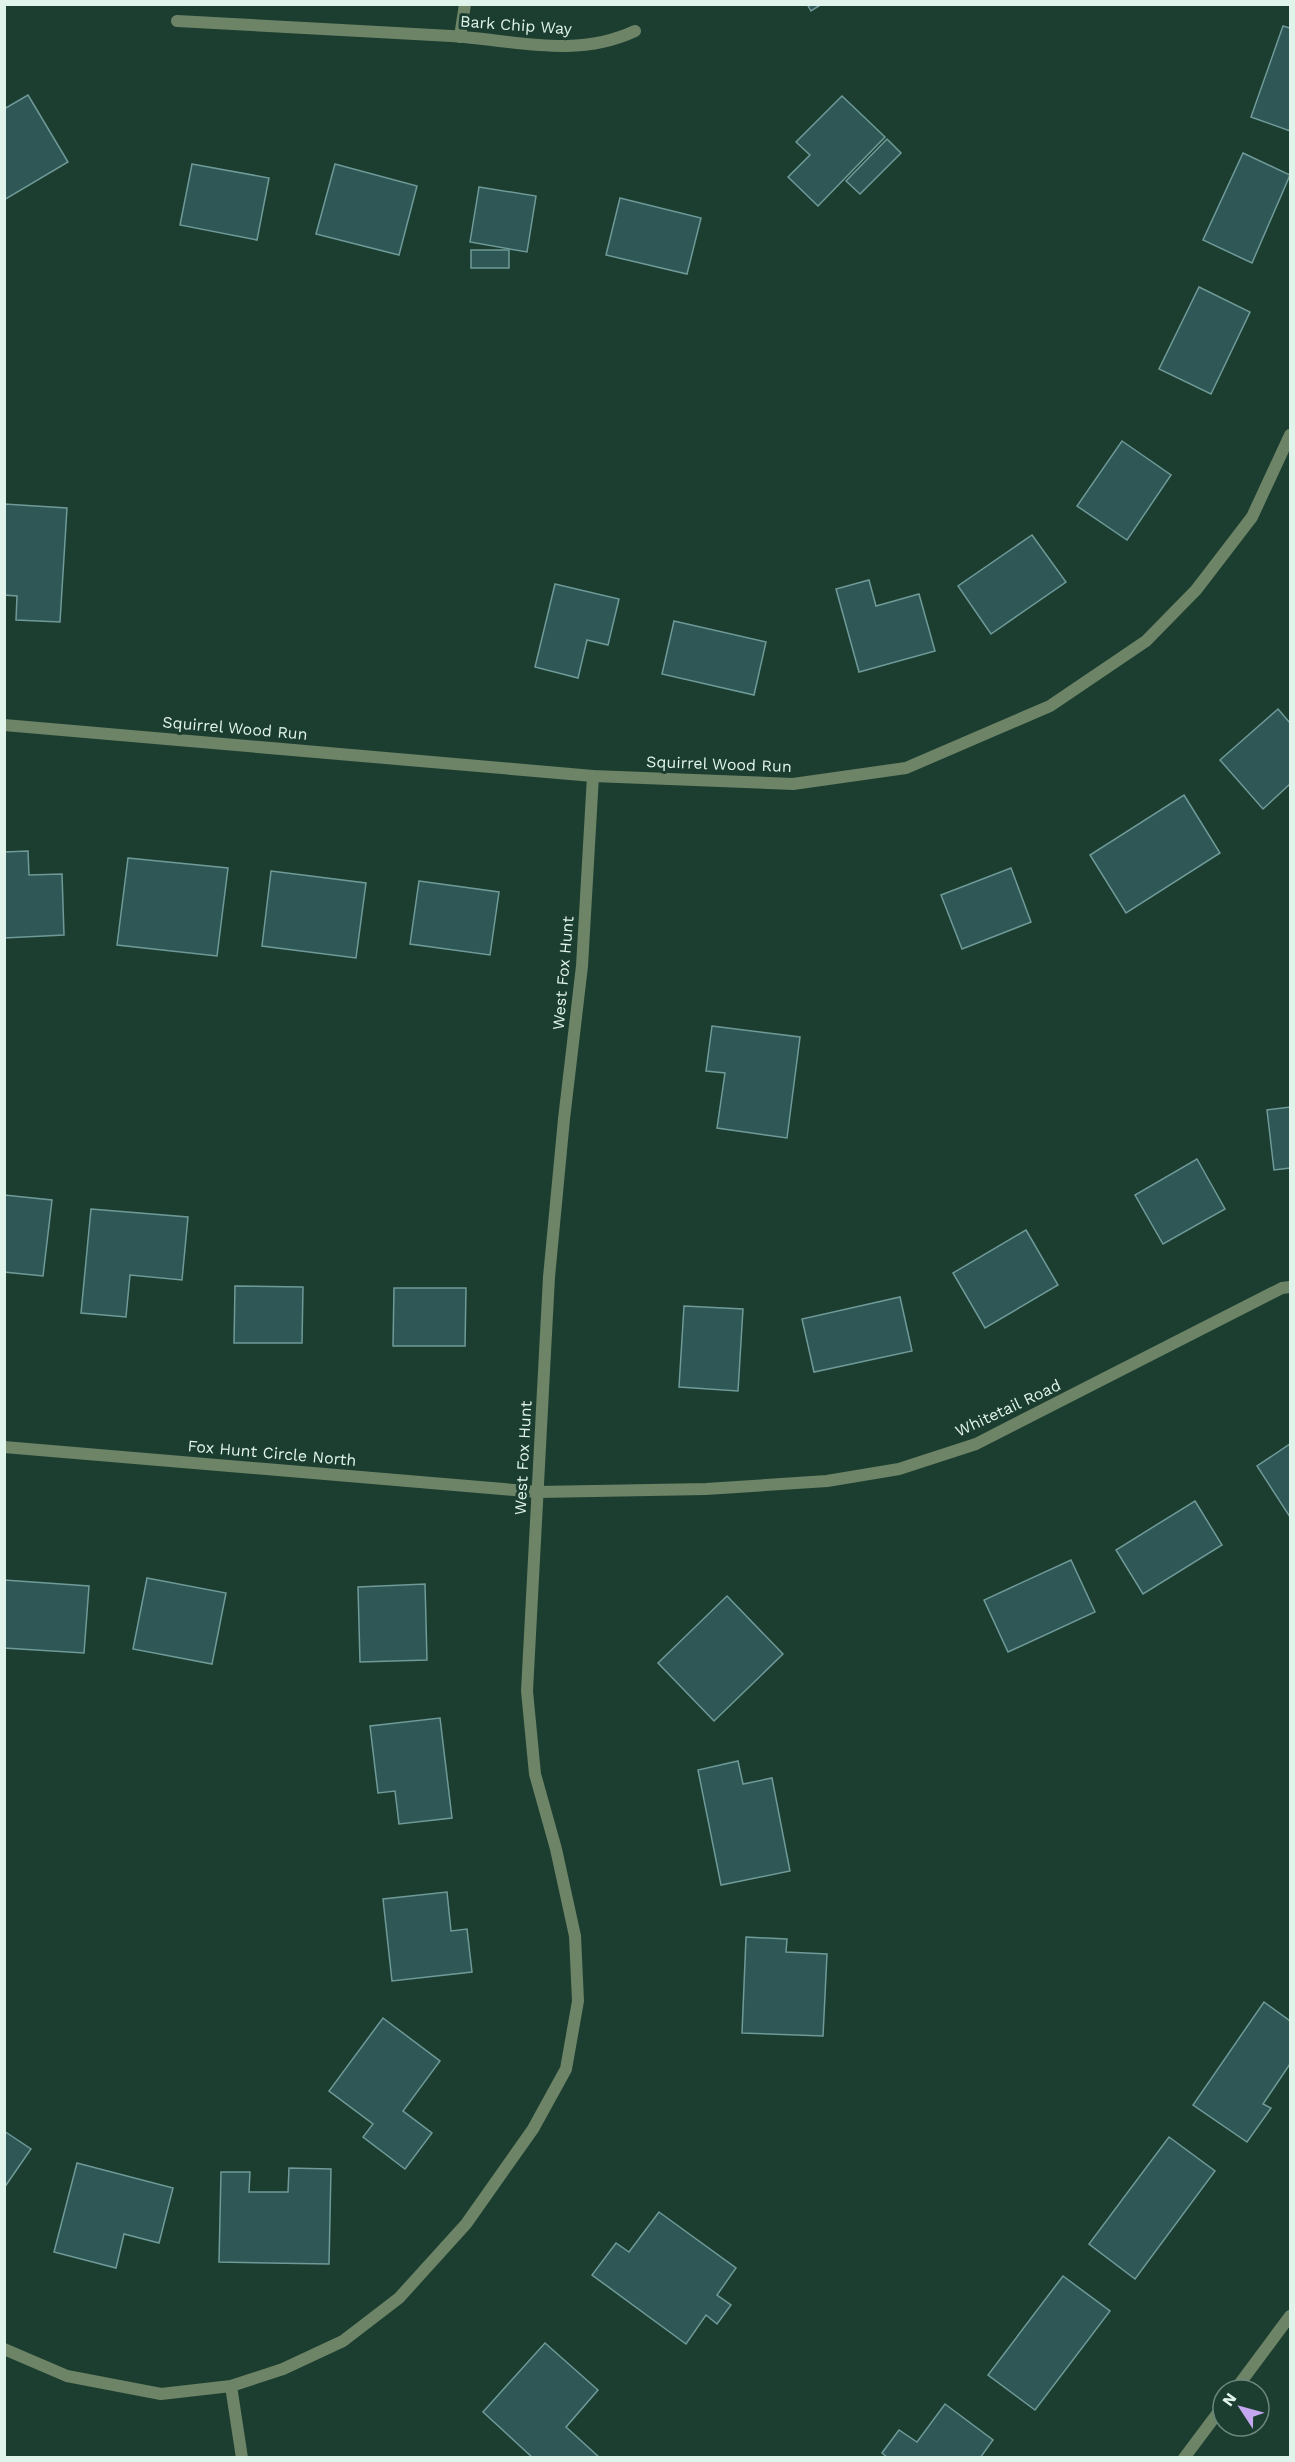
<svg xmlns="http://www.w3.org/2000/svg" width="1295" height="2462" font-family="'Work Sans',sans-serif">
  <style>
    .building { fill: #2e5756; stroke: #6f9a98; stroke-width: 1.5 }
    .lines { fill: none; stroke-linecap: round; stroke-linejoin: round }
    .minor { stroke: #6d8467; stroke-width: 12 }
    .labels { text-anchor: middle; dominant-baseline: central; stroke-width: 6; stroke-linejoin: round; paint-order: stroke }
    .street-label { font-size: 16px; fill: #e1f4eb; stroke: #1c3e31 }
  </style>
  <rect width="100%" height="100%" fill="#1c3e31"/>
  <!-- building -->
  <g class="building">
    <polygon points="807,4 822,4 811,11"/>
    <polygon points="1283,26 1290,28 1290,131 1251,117"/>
    <polygon points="28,95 68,162 4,200 4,109"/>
    <polygon points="842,96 885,137 818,206 788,177 810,155 796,142"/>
    <polygon points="887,139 901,153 860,194 846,181"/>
    <polygon points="1243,153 1290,175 1252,263 1203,240"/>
    <polygon points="192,164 269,178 257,240 180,225"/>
    <polygon points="335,164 417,186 399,255 316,234"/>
    <polygon points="479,187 536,196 527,252 470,242"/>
    <polygon points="620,198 701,218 687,274 606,255"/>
    <rect x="471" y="250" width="38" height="18"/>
    <polygon points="1199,287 1250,312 1211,394 1159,369"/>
    <polygon points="1122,441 1171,475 1127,540 1077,506"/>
    <polygon points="4,504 67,508 60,622 16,620 17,596 4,595"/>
    <polygon points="1032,535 1066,582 991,634 958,586"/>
    <polygon points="869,580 876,606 919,594 935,651 859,672 836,589"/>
    <polygon points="555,584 619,599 608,645 587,640 578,678 535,667"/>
    <polygon points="674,621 766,642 754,695 662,674"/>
    <polygon points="1278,709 1290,723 1290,784 1263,809 1220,760"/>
    <polygon points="1184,795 1220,853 1126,913 1090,855"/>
    <polygon points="28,851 29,875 62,874 64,935 4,938 4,852"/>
    <polygon points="128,858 228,868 217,956 117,945"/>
    <polygon points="1011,868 1031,922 962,949 941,895"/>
    <polygon points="271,871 366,883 356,958 262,946"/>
    <polygon points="419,881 499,892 490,955 410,944"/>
    <polygon points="712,1026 800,1037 787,1138 717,1128 725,1073 706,1071"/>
    <polygon points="1290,1107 1290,1168 1274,1170 1267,1110"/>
    <polygon points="1197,1159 1225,1209 1163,1244 1135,1195"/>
    <polygon points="4,1195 52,1200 43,1276 4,1272"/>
    <polygon points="91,1209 188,1217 182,1280 130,1275 126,1317 81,1313"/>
    <polygon points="1026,1230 1058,1285 985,1328 953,1273"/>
    <polygon points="235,1286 303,1287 302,1343 234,1343"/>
    <polygon points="394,1288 466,1288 465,1346 393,1346"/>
    <polygon points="900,1297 912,1351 814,1372 802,1319"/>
    <polygon points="684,1306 743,1309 738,1391 679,1387"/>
    <polygon points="1290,1444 1290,1517 1257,1466"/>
    <polygon points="1195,1501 1222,1545 1143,1594 1116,1550"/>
    <polygon points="1071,1560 1095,1612 1008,1652 984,1600"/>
    <polygon points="147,1578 226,1593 212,1664 133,1649"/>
    <polygon points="4,1580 89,1586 84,1653 4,1648"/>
    <polygon points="425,1584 427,1660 360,1662 358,1587"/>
    <polygon points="727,1596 783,1654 714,1721 658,1663"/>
    <polygon points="440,1718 452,1818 399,1824 395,1791 378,1793 370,1726"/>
    <polygon points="738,1761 743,1784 772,1778 790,1871 721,1885 698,1770"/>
    <polygon points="447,1892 451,1931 467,1929 472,1972 392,1981 383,1899"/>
    <polygon points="746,1937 787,1939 786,1952 827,1954 823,2036 742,2033"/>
    <polygon points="1264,2002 1290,2021 1290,2064 1263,2104 1271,2108 1247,2142 1193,2105"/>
    <polygon points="383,2018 440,2061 403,2111 432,2133 405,2169 363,2137 373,2124 329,2091"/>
    <polygon points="4,2131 31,2149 4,2188"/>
    <polygon points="1169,2137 1215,2171 1135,2279 1089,2244"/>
    <polygon points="77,2163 173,2188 159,2243 124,2234 116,2268 54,2252"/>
    <polygon points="289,2168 331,2169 329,2264 219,2262 221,2172 250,2172 249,2192 288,2192"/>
    <polygon points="659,2212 736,2268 717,2295 731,2305 717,2324 706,2315 686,2344 592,2275 616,2243 629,2252"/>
    <polygon points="1063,2276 1110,2311 1035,2410 988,2375"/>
    <polygon points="545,2343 598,2390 566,2427 600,2458 533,2458 483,2412"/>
    <polygon points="945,2404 993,2440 980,2458 888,2458 882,2453 899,2430 917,2442"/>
  </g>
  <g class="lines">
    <!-- minor -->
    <g class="minor">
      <path d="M177,21C268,26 360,31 451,36C514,40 575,59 635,31"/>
      <polyline points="460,37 465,4"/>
      <polyline points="4,725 593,776 793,784 906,768 1050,706 1146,641 1196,590 1252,517 1290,435"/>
      <polyline points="4,1447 538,1492 706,1489 827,1481 899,1469 976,1444 1282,1288 1290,1287"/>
      <polyline points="4,2349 67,2376 161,2394 231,2386 283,2369 343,2341 399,2298 466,2224 533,2129 566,2069 578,2001 575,1936 556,1849 535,1774 527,1691 549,1277 564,1119 582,966 593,776"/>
      <polyline points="231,2386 242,2458"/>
      <polyline points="1235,2390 1290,2316"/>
      <polyline points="1184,2458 1223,2406"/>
    </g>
  </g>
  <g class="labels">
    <!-- street labels -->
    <g class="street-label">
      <text transform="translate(516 25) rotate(4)">Bark Chip Way</text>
      <text transform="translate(235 728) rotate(5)">Squirrel Wood Run</text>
      <text transform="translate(719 764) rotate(2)">Squirrel Wood Run</text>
      <text transform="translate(563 973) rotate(-85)">West Fox Hunt</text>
      <text transform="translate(1008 1408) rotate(-25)">Whitetail Road</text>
      <text transform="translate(272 1453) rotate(5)">Fox Hunt Circle North</text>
      <text transform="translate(523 1458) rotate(-87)">West Fox Hunt</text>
    </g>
  </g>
  <!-- border -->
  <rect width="1295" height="2462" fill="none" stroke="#e1f4eb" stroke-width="12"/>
  <!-- north arrow -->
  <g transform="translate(1241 2408) rotate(306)"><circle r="28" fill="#1c3e31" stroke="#6b877b" stroke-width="1.5"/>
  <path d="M0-4.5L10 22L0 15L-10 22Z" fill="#c5a7f1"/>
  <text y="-9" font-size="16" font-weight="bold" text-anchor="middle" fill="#e1f4eb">N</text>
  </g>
</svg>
